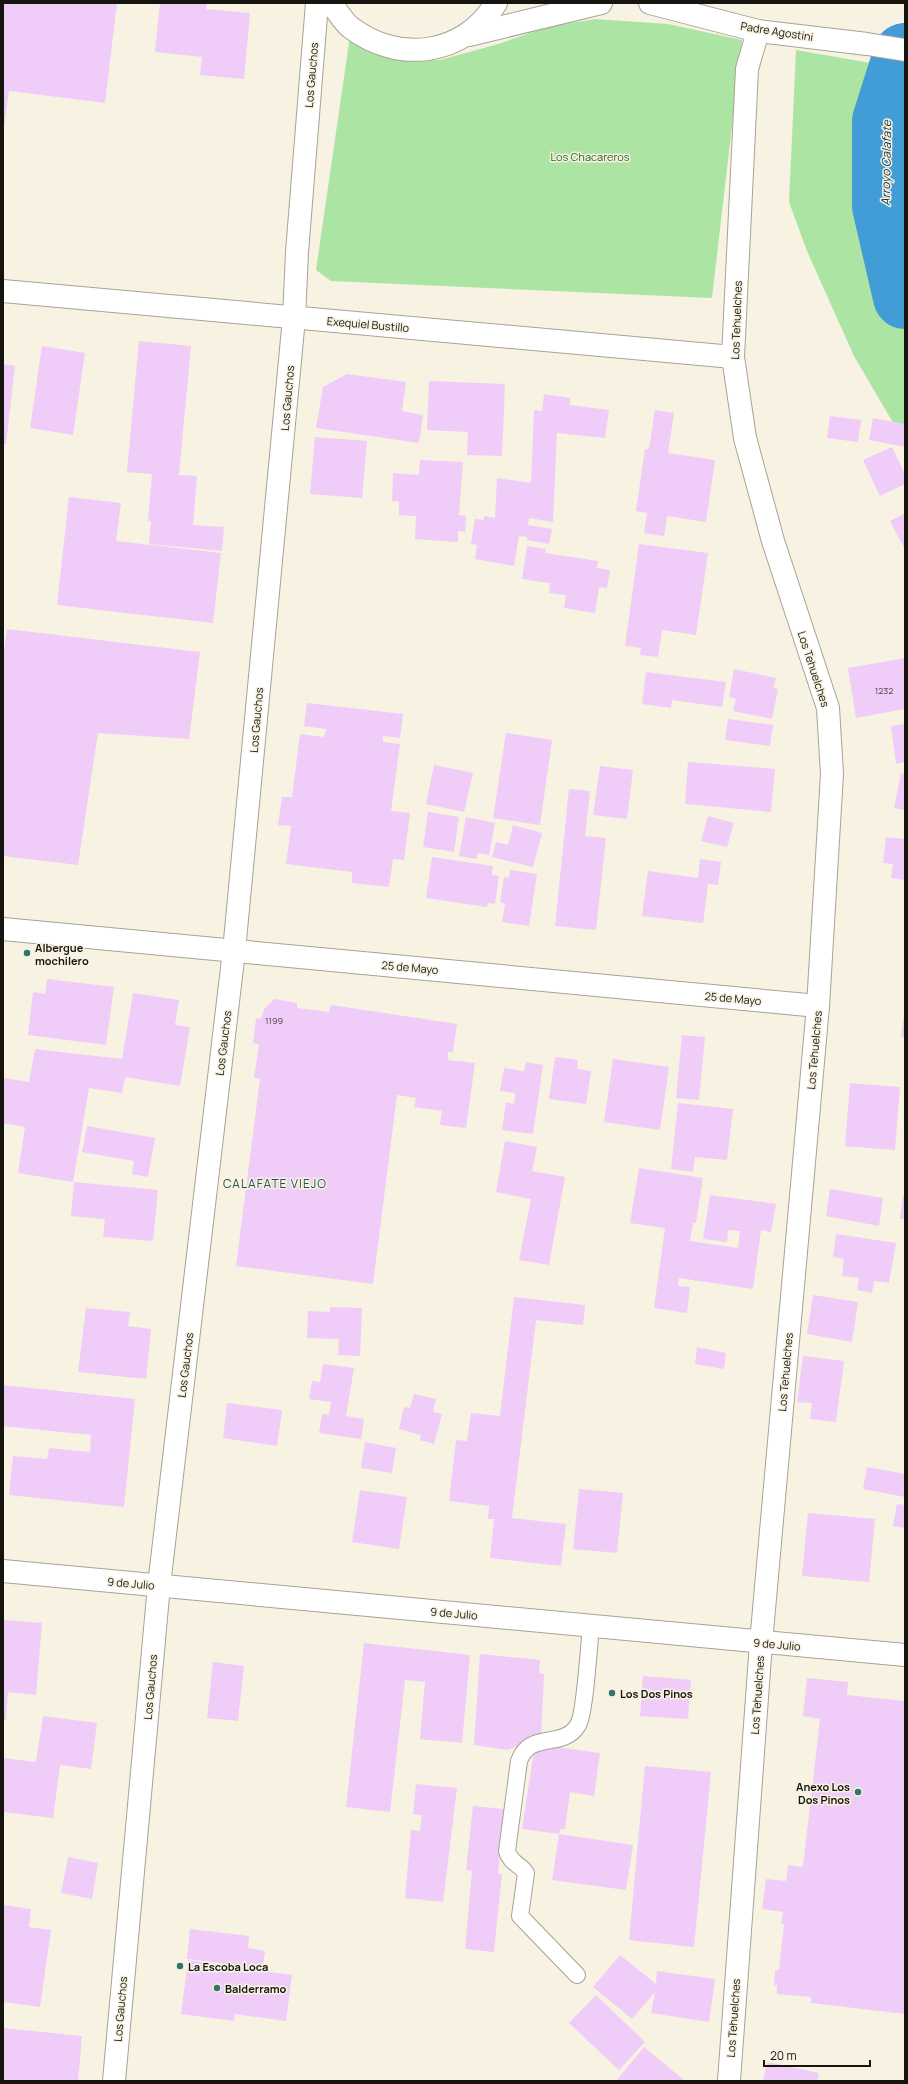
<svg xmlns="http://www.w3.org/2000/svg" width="908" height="2084" font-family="Manrope,sans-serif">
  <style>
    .green { fill: #ace4a3 }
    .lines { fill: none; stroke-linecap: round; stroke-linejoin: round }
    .river { stroke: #429cd5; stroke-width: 64 }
    .building { fill: #f0ccf9 }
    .service-casing { stroke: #a8a395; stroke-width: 18 }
    .minor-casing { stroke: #a8a395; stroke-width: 24 }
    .tertiary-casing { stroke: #a8a395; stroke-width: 24 }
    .service { stroke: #fff; stroke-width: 16 }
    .minor { stroke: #fff; stroke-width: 22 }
    .tertiary { stroke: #fff; stroke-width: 22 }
    .poi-dot { fill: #317567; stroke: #f7f2e2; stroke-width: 1.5 }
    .labels { text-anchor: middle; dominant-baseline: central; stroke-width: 3; stroke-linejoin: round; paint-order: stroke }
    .number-label { font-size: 9px; fill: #4c424a }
    .street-label { font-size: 11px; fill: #16140f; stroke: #f7f2e2 }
    .park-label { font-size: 11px; fill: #27641e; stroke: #f7f2e2 }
    .poi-label { font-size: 11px; font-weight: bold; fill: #16140f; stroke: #f7f2e2; text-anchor: start }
    .water-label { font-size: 12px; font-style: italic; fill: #0d344c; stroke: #f7f2e2 }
    .neighbourhood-label { font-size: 12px; letter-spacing: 1px; fill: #1e554b; stroke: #f7f2e2 }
  </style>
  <rect width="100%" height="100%" fill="#f7f2e2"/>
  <!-- green -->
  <g class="green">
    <polygon points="595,19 668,24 742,40 712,298 331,281 316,270 350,36 397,59 440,60 495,45 551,26"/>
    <polygon points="796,50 905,69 905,443 854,356 807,251 789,202"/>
  </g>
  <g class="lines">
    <!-- river -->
    <polyline class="river" points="905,55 884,121 884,206 905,297"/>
  </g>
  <!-- building -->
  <g class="building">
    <polygon points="3,3 117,3 105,103 9,91 3,133"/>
    <polygon points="160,3 207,3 206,9 250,13 244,79 200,75 202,57 155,52"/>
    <polygon points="139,341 191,346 179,475 197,476 193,525 224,527 222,551 149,544 151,521 148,521 152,474 127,472"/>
    <polygon points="42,346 85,353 73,435 30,428"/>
    <polygon points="3,364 15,366 6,444 3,444"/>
    <polygon points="347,374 406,382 402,411 423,415 419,443 316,428 323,387"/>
    <polygon points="429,381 505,384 502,456 467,455 468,432 427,430"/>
    <polygon points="544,394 570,398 570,405 609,410 605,438 557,433 553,522 529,518 528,525 552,529 549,544 527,540 527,537 519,536 514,566 475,559 477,545 471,544 475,519 484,520 484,516 495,518 497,478 531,483 534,410 542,411"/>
    <polygon points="655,410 674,413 668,453 715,460 706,522 667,516 664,536 644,533 647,513 636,511 645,449 649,449"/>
    <polygon points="830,416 861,420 858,442 827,438"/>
    <polygon points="873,418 905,424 905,447 869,440"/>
    <polygon points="315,437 367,441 362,498 310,494"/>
    <polygon points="892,447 905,474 905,484 880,496 863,460"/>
    <polygon points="420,460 463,462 459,515 466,516 465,532 458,531 458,542 415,539 416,516 399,515 399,502 392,501 393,473 419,475"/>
    <polygon points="69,497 121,503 116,541 221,553 213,623 57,605"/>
    <polygon points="905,513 905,550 890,521"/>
    <polygon points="639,544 708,553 696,635 662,630 658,657 640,655 641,648 625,646"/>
    <polygon points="527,546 546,549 545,553 598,561 597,568 610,570 607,588 599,587 595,613 564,608 566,595 549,593 550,583 522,579"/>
    <polygon points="7,629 200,652 189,739 98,733 78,865 3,856 3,659"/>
    <polygon points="905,658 905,709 856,718 848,668"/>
    <polygon points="734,669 776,678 773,688 778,689 772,719 733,711 736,699 729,697"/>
    <polygon points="646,672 726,682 722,707 672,700 671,708 642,704"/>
    <polygon points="307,703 403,714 400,738 383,736 383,742 400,744 391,811 410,813 404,860 393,859 389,887 352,883 352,872 286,864 291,826 278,825 282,797 292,797 300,734 324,737 326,729 304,726"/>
    <polygon points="728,719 773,725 770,746 725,740"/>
    <polygon points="905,724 905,762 896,764 891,726"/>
    <polygon points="506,733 552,740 540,825 493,818"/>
    <polygon points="688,762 775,769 771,812 685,804"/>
    <polygon points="434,765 473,773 464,812 426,804"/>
    <polygon points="600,766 633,770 627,819 593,815"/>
    <polygon points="901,773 905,774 905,810 894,808"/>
    <polygon points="569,789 590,791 585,836 606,838 596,930 555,926"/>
    <polygon points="428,812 459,817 454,852 423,847"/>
    <polygon points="708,816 734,823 727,847 701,841"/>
    <polygon points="466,817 495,823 489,855 478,853 476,859 459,856"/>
    <polygon points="513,825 542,833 533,867 492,857 496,842 508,845"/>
    <polygon points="886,837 905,839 905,880 891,878 893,864 883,863"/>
    <polygon points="432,857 493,866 492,875 499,876 495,904 488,903 487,907 426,898"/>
    <polygon points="700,859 721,862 718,885 708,884 703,923 642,916 648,871 698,878"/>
    <polygon points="510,870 537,874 529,926 502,922 505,904 500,902 504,877 509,878"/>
    <polygon points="47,979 114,987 106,1045 28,1035 33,992 45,994"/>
    <polygon points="133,993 179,1000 175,1025 190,1027 180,1086 125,1077 122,1093 89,1088 73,1182 18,1173 25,1127 3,1123 3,1078 29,1082 35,1049 122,1059"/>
    <polygon points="274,999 297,1003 297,1008 329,1012 331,1005 457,1024 453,1052 448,1052 448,1060 475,1063 466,1128 440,1125 442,1111 414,1107 416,1098 397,1095 373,1284 236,1266 260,1079 254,1078 259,1044 253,1043 256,1018 261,1019 264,1009"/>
    <polygon points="904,1015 905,1015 905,1037 901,1037"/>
    <polygon points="682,1035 705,1037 699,1100 676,1098"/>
    <polygon points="555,1057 578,1060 577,1069 591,1071 586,1104 549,1099"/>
    <polygon points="613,1059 669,1067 660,1130 604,1122"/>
    <polygon points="526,1062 543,1065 533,1134 502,1130 506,1102 514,1104 515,1093 500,1091 504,1068 524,1071"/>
    <polygon points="850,1083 900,1087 895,1150 845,1146"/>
    <polygon points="678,1103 733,1109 727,1160 695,1157 693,1172 671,1169"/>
    <polygon points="87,1126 155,1138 148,1177 132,1174 134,1161 82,1152"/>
    <polygon points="505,1141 537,1147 532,1171 565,1177 549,1265 519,1260 531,1199 496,1192"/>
    <polygon points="639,1168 703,1178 696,1223 693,1223 690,1241 738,1248 740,1231 728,1230 727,1242 703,1239 710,1195 776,1204 771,1232 761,1230 753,1289 679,1278 678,1286 690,1287 687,1313 654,1308 665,1228 630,1223"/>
    <polygon points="74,1182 158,1190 153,1241 103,1237 105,1219 71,1216"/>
    <polygon points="830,1189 883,1198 879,1226 826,1216"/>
    <polygon points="903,1195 905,1195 905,1219 900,1219"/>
    <polygon points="836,1234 896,1243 889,1283 874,1281 872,1293 857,1290 859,1278 842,1276 844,1259 833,1257"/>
    <polygon points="813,1295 858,1302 852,1342 807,1334"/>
    <polygon points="514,1297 585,1305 583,1325 536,1320 512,1518 566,1524 561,1566 490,1558 494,1519 488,1519 489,1506 449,1501 456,1440 467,1441 471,1413 500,1416"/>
    <polygon points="330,1307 362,1308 360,1356 338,1355 339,1339 307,1338 308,1311 330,1312"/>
    <polygon points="86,1308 130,1312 128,1326 151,1329 146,1379 78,1372"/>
    <polygon points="697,1347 726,1353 724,1369 695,1364"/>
    <polygon points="803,1356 844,1361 836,1422 810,1419 812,1403 797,1402"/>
    <polygon points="323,1364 354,1368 346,1416 364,1419 361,1439 319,1433 322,1414 329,1415 331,1402 309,1399 312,1381 320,1382"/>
    <polygon points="3,1385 135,1399 124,1507 9,1495 13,1456 47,1459 49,1448 90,1452 91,1435 3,1426"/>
    <polygon points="414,1394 436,1399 433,1412 442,1414 434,1444 420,1440 421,1435 399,1429 404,1407 410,1408"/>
    <polygon points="227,1403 282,1410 277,1446 223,1438"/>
    <polygon points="365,1442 396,1448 392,1473 361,1468"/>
    <polygon points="867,1467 905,1474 905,1497 863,1489"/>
    <polygon points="579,1489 623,1493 617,1553 573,1549"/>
    <polygon points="360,1490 407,1497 399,1549 352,1542"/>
    <polygon points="897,1504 905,1505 905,1528 893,1526"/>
    <polygon points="808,1513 875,1519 869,1582 802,1576"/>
    <polygon points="3,1620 42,1623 36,1695 8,1692 6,1720 3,1720"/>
    <polygon points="364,1643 470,1655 462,1743 420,1739 425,1682 405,1680 390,1812 346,1807"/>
    <polygon points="480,1654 540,1660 539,1673 544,1674 541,1735 508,1750 474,1745"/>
    <polygon points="213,1662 244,1666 238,1721 207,1718"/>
    <polygon points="643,1676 691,1680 688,1719 640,1716"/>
    <polygon points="807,1678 848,1682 847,1695 905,1701 905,2014 811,2003 811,1997 777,1994 777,1985 774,1985 775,1970 779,1970 784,1924 781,1924 783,1912 762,1909 766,1879 786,1881 788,1865 803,1867 820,1719 803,1716"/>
    <polygon points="43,1716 97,1723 91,1769 60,1765 53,1818 3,1812 3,1758 36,1762"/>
    <polygon points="535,1744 600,1753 594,1796 570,1792 565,1829 560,1829 559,1834 522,1829"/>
    <polygon points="645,1766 711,1772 694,1947 629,1940"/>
    <polygon points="416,1784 457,1788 443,1902 405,1898 411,1830 420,1831 422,1815 413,1814"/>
    <polygon points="473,1806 504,1809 498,1874 502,1874 494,1952 465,1949 472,1871 466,1870"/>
    <polygon points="559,1834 633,1845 626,1890 552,1880"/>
    <polygon points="68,1857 98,1863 92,1899 61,1893"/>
    <polygon points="3,1905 31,1909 29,1927 51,1930 40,2007 3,2002"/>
    <polygon points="190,1929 249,1936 248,1948 265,1951 262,1971 292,1975 286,2021 235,2014 234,2021 181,2014 188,1960 241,1968 242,1966 187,1959"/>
    <polygon points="620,1955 656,1984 657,1971 715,1979 709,2022 651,2013 655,1992 632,2019 593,1987"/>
    <polygon points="596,1995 645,2042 619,2070 569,2023"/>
    <polygon points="3,2028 82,2036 78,2081 3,2081"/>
    <polygon points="644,2047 685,2081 616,2081"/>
    <polygon points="767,2062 819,2073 817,2081 763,2081"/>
  </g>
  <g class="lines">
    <!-- service casing -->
    <g class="service-casing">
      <path id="service" d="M577,1975L520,1916L526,1873C520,1864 510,1863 507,1851L519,1761C530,1730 563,1750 578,1725C585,1714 589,1644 591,1626"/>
    </g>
    <!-- minor casing -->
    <g class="minor-casing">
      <g id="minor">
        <polyline points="3,291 733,357"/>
        <polyline points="3,929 818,1006"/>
        <polyline points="3,1571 905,1655"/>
        <polyline points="114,2081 159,1585 234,951 294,318 297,252 317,3"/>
        <polyline points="729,2081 761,1643 818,1006 832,774 828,708 773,541 745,438 733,357 747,69 758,31"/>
      </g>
    </g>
    <!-- tertiary casing -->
    <g class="tertiary-casing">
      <g id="tertiary">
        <path d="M331,3C337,11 343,21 350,27C398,64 464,56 496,3"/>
        <polyline points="650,3 758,31 867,44 905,50"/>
        <polyline points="469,35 601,3"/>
      </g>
    </g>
    <!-- service -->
    <use href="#service" class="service"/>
    <!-- minor -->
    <use href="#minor" class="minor"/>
    <!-- tertiary -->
    <use href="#tertiary" class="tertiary"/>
  </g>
  <!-- markers -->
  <g class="poi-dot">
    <circle cx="27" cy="953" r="4"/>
    <circle cx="612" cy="1693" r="4"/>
    <circle cx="858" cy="1792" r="4"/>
    <circle cx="180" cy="1966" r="4"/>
    <circle cx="217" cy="1988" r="4"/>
  </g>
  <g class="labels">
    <!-- number labels -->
    <g class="number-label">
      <text x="884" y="690">1232</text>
      <text x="274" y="1020">1199</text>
    </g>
    <!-- street labels -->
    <g class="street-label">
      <text transform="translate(777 31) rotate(9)">Padre Agostini</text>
      <text transform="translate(311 75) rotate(-85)">Los Gauchos</text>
      <text transform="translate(736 320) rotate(-88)">Los Tehuelches</text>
      <text transform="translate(368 324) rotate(5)">Exequiel Bustillo</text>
      <text transform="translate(287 398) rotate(-85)">Los Gauchos</text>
      <text transform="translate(814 669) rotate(72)">Los Tehuelches</text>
      <text transform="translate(256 720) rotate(-85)">Los Gauchos</text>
      <text transform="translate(410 967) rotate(5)">25 de Mayo</text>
      <text transform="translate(733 998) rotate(5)">25 de Mayo</text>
      <text transform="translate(223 1043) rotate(-83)">Los Gauchos</text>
      <text transform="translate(814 1050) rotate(-85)">Los Tehuelches</text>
      <text transform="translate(185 1365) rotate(-83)">Los Gauchos</text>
      <text transform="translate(785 1372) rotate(-85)">Los Tehuelches</text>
      <text transform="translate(131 1583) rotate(5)">9 de Julio</text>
      <text transform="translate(454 1613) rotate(5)">9 de Julio</text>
      <text transform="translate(777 1644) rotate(5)">9 de Julio</text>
      <text transform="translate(150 1687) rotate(-85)">Los Gauchos</text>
      <text transform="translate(757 1695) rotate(-86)">Los Tehuelches</text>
      <text transform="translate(120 2009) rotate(-85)">Los Gauchos</text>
      <text transform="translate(733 2018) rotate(-86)">Los Tehuelches</text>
    </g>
    <!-- park labels -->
    <g class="park-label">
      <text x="590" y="156">Los Chacareros</text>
    </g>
    <!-- poi labels -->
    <g class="poi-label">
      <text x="35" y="947">Albergue<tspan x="35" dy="13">mochilero</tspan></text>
      <text x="620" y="1693">Los Dos Pinos</text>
      <text x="850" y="1786" text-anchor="end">Anexo Los<tspan x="850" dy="13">Dos Pinos</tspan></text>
      <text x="188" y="1966">La Escoba Loca</text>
      <text x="225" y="1988">Balderramo</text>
    </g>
    <!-- water labels -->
    <g class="water-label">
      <text transform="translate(886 163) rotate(-89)">Arroyo Calafate</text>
    </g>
    <!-- neighbourhood labels -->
    <g class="neighbourhood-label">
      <text x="275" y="1183">CALAFATE VIEJO</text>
    </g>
  </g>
  <!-- border -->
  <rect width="908" height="2084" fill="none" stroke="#16140f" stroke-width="8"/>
  <!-- scale -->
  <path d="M764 2060v6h106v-6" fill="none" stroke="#16140f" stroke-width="2"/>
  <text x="770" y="2060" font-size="12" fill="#16140f" stroke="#f7f2e2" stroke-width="3" paint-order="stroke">20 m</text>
</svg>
